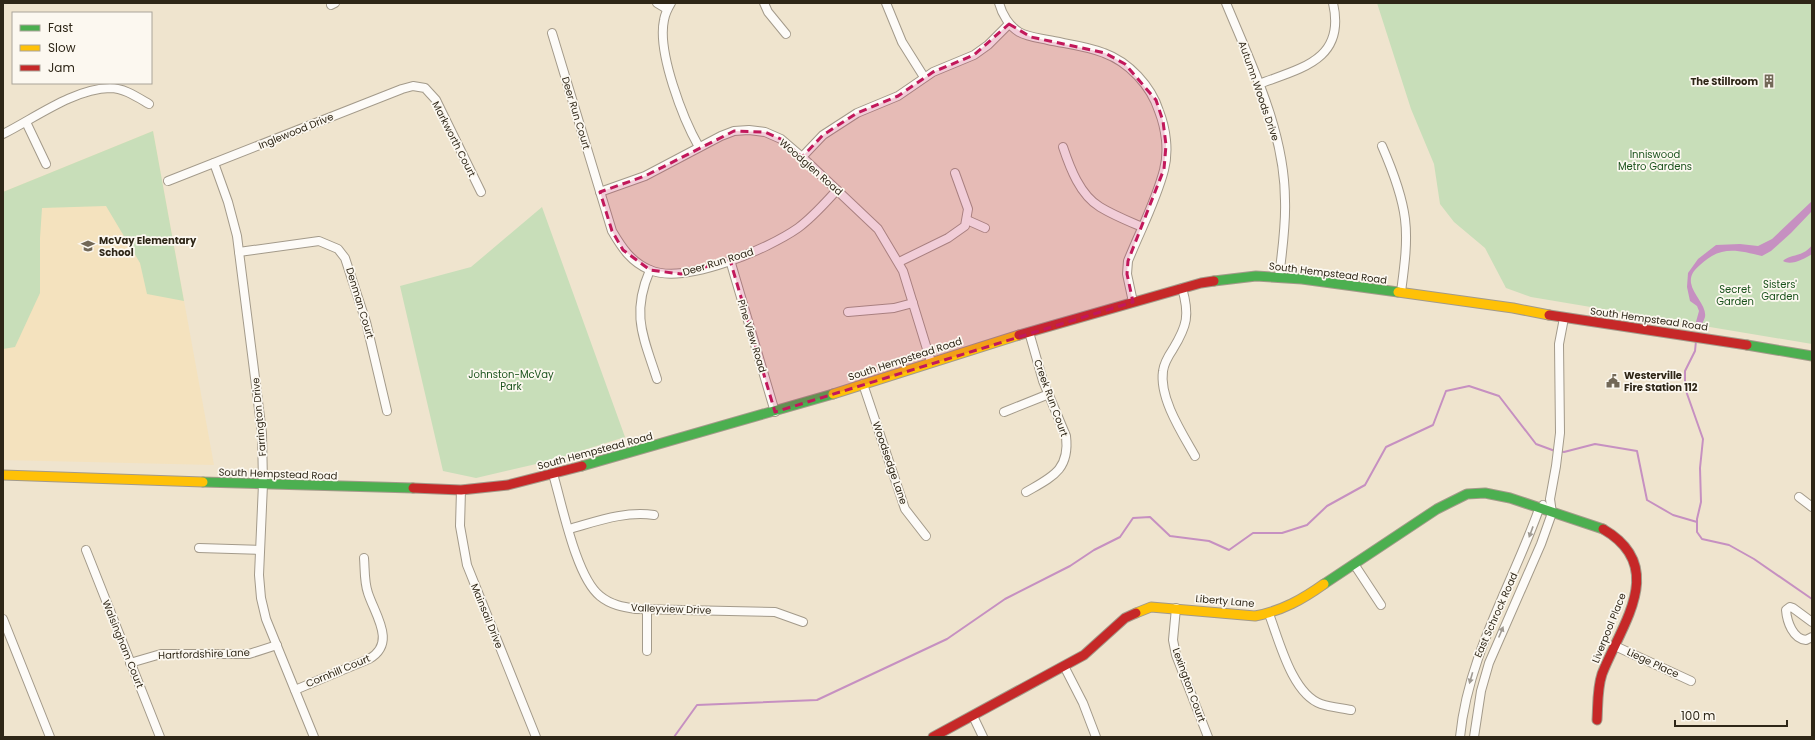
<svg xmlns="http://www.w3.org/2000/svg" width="1815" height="740" font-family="Poppins,sans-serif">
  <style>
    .built { fill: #f4e2be }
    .green { fill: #c8deb9 }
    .water { fill: #c690c1 }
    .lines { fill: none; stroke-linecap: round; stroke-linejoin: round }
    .stream { stroke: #c690c1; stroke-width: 2 }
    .street-casing { stroke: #a39a8a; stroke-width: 10 }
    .fast-casing { stroke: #a39a8a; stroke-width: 11 }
    .slow-casing { stroke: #a39a8a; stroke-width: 11 }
    .jam-casing { stroke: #a39a8a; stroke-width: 11 }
    .street { stroke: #fdfbf8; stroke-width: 8 }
    .fast { stroke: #4caf50; stroke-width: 9 }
    .slow { stroke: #ffc107; stroke-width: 9 }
    .jam { stroke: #c62828; stroke-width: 9 }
    .oneway { fill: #a09b93 }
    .marked { fill: #c2185b; fill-opacity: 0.2; stroke: #c2185b; stroke-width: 3; stroke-dasharray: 8 5; stroke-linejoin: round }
    .labels { text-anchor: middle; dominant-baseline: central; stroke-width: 3.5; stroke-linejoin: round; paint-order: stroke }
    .poi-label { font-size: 10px; font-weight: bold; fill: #2e2617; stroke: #fcf8f0; text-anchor: start }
    .street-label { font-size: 10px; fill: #2e2617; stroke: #fcf8f0 }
    .park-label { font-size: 10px; fill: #1a521c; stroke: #fcf8f0 }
  </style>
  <rect width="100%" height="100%" fill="#efe4ce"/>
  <!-- built -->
  <polygon class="built" points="153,131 214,465 3,460 3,192"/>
  <!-- green -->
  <g class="green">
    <polygon points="1377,3 1812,3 1812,344 1531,297 1506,288 1485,248 1454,222 1440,204 1434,164 1411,109"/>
    <polygon points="153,131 184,301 147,294 140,263 106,206 42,208 40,238 40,293 15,347 3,349 3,192"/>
    <polygon points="542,207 625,437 549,461 476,478 443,471 400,286 471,267"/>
  </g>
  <!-- water -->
  <g class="water">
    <path d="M1812,201V211L1791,233L1771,251L1762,256C1737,250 1721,245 1700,265C1694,270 1690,275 1691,283C1693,295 1707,306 1705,317C1704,321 1700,327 1698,331L1694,329L1699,311L1697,306L1690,301L1687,287L1688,273L1698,259L1716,245L1740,244L1758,246L1772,239Z"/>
    <path d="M1812,245V254C1804,259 1791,266 1783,261C1790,254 1804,257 1812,245Z"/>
  </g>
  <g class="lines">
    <!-- stream -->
    <g class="stream">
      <polyline points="1696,341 1695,351 1685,371 1685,388 1703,439 1700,468 1701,502 1697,519 1697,532 1702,539 1729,545 1754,559 1812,599"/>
      <polyline points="1559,451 1564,452 1595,444 1637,451 1647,500 1673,515 1697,522"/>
      <polyline points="674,737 697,705 817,700 947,639 1005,599 1070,566 1094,550 1120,537 1133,518 1150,517 1170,536 1209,541 1229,550 1253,533 1282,533 1307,525 1327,506 1365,485 1386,447 1433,425 1446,391 1469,386 1499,396 1536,444 1555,451"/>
    </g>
    <!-- street casing -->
    <g class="street-casing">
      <g id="street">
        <polyline points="657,3 667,9"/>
        <path d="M671,3C668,8 665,14 664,20C657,52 683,119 699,147"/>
        <polyline points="764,3 768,12 786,34"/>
        <polyline points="886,3 902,42 924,77"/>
        <path d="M999,3C1002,14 1009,26 1019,32C1028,37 1039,38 1048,40C1067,44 1087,46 1104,53C1129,62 1151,86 1159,111C1166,129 1169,151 1164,170C1156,201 1140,231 1128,261L1127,274L1133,302"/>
        <path d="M1226,3C1252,66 1285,132 1285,201C1286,226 1282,252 1279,277"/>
        <polyline points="331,5 335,3"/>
        <path d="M552,33L612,231C622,248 631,262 650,270C685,285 768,249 798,228C813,217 825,203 837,190"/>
        <path d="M1259,84C1301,68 1346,60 1333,3"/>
        <polyline points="26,122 46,164"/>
        <path d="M3,134C35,118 73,89 110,88C124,88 137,97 149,104"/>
        <path d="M1382,146C1392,169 1402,194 1405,219C1408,243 1404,269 1401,292"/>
        <path d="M1063,147C1070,168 1080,195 1100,207C1113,215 1128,221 1142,227"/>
        <polyline points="802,157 823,135 857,113 898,96 933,72 974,55 988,45 1009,24"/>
        <polyline points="214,163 228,202 237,236 262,433 263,484 259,575 261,598 266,619 314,737"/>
        <polyline points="168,181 402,89 413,86 425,88 436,100 481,192"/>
        <polyline points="600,192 645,176 721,136 734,131 749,130 765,132 781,139 802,157 878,229 903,271 931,362"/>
        <polyline points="967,220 985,228"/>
        <polyline points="239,252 319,241 338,249 345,258 366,322 387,411"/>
        <polyline points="730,260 775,412"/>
        <polyline points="899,262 948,238 965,226 968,209 955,173"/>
        <path d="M650,270C631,314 643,336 657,379"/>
        <path d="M1182,288C1190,315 1187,326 1173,349C1169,355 1164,363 1163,371C1159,398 1182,433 1195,456"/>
        <polyline points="848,312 894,308 913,303"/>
        <polyline points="863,384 905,509 926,536"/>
        <polyline points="1004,412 1049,394"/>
        <path d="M553,474C562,504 576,577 600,596C611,605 623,607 636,609L775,612L803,622"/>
        <polyline points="461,490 460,526 467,565 536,737"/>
        <path d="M1026,492C1052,477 1070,470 1066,436L1043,381L1029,332"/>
        <polyline points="1799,497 1812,507"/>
        <path d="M569,529C598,521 624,511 654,515"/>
        <polyline points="199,548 260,550"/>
        <polyline points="86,550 160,737"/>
        <polyline points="1354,564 1381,605"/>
        <polyline points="1176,608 1173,640 1176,655 1208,737"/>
        <path d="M1269,614C1279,640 1292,694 1321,704C1330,707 1341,708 1351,710"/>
        <polyline points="3,619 50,737"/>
        <path d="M1812,622L1793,608L1790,607L1786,610C1787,622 1793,639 1806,640L1812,637"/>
        <polyline points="1615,646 1691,681"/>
        <polyline points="647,651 647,610"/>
        <polyline points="130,663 161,654 249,654 277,645"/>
        <polyline points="1064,666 1083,703 1096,737"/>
        <path d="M295,690L369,659C397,643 375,615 368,593C364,582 365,569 364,558"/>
        <polyline points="973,716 983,737"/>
        <path d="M1460,737C1468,655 1512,585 1539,509L1543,505"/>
        <polyline points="1474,737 1481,691 1489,663 1541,544 1552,513 1550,499 1556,466 1560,433 1559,344 1564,318"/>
      </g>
    </g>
    <!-- fast casing -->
    <g class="fast-casing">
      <g id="fast">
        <polyline points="1214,281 1256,276 1302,279 1398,292"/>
        <polyline points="1747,345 1812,356"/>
        <polyline points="582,466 833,394"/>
        <polyline points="203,482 413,488"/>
        <polyline points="1324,584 1437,509 1467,494 1485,493 1510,498 1603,529"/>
      </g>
    </g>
    <!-- slow casing -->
    <g class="slow-casing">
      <g id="slow">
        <polyline points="1398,292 1513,308 1549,315"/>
        <polyline points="833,394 1019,335"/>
        <polyline points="3,475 203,482"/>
        <path d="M1136,613L1151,607L1255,616C1282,611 1303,599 1324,584"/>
      </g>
    </g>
    <!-- jam casing -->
    <g class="jam-casing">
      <g id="jam">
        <polyline points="1549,315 1747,345"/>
        <polyline points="1019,335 1201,283 1214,281"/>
        <polyline points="413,488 461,490 508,485 582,466"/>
        <path d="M1597,720C1598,705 1597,689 1602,674C1621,625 1669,567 1603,529"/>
        <polyline points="933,737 1084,655 1125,618 1136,613"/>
      </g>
    </g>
    <!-- street -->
    <use href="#street" class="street"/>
    <!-- fast -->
    <use href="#fast" class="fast"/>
    <!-- slow -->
    <use href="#slow" class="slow"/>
    <!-- jam -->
    <use href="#jam" class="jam"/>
  </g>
  <!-- one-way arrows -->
  <defs><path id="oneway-solid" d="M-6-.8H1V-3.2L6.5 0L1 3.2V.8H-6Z"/></defs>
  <g class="oneway">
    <use href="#oneway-solid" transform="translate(1531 532) rotate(110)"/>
    <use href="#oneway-solid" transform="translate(1501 632) rotate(-67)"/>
    <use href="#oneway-solid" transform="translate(1471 678) rotate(106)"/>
  </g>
  <!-- marked area -->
  <path class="marked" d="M1009,24L1031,37L1105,53L1125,64L1156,100L1163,121L1166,145L1164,169L1128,261L1127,274L1133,302L775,412L730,260L681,274L650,270L623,250L612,231L600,192L645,176L734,131L765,132L781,139L802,157L823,135L857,113L898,96L933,72L974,55Z"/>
  <!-- icons -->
  <defs>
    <g id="building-bare" transform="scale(1.08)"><path d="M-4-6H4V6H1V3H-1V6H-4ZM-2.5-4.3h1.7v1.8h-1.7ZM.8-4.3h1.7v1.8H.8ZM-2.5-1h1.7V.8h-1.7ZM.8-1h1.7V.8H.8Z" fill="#726857" stroke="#fcf8f0" stroke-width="2.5" paint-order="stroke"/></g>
    <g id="school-bare" transform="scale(1.08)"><path d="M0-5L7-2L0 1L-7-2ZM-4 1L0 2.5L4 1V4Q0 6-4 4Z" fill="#726857" stroke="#fcf8f0" stroke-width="2.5" paint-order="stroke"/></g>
    <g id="civic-bare" transform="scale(1.08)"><path d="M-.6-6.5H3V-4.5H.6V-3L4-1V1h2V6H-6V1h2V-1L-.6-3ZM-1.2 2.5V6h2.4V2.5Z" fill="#726857" stroke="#fcf8f0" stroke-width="2.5" paint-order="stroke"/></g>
  </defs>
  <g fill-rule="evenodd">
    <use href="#building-bare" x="1769" y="81"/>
    <use href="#school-bare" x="88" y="246"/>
    <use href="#civic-bare" x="1613" y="381"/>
  </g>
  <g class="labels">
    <!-- poi labels -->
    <g class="poi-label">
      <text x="1758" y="81" text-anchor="end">The Stillroom</text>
      <text x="99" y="240">McVay Elementary<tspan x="99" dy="12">School</tspan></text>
      <text x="1624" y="375">Westerville<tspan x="1624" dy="12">Fire Station 112</tspan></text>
    </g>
    <!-- street labels -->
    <g class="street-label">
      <text transform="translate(1259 91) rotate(71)">Autumn Woods Drive</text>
      <text transform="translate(576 113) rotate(73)">Deer Run Court</text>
      <text transform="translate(296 131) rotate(-22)">Inglewood Drive</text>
      <text transform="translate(454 139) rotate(63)">Markworth Court</text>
      <text transform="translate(811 167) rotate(41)">Woodglen Road</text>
      <text transform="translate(718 262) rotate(-17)">Deer Run Road</text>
      <text transform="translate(1328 273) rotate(7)">South Hempstead Road</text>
      <text transform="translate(360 303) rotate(73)">Denman Court</text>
      <text transform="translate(1649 319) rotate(8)">South Hempstead Road</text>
      <text transform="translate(752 336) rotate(73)">Pine View Road</text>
      <text transform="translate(905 359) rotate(-18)">South Hempstead Road</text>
      <text transform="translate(1051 398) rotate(70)">Creek Run Court</text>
      <text transform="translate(259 417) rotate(-95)">Farrington Drive</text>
      <text transform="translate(595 451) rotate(-15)">South Hempstead Road</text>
      <text transform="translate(890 463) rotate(71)">Woodsedge Lane</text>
      <text transform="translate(278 474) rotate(2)">South Hempstead Road</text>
      <text transform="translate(1225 601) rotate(5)">Liberty Lane</text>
      <text transform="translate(671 609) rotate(2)">Valleyview Drive</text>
      <text transform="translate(1496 615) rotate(-66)">East Schrock Road</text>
      <text transform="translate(487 616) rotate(68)">Mainsail Drive</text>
      <text transform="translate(1609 628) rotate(-68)">Liverpool Place</text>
      <text transform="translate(123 644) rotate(68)">Walsingham Court</text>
      <text transform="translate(204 654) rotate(-2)">Hartfordshire Lane</text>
      <text transform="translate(1653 663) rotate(25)">Liege Place</text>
      <text transform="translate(338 671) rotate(-23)">Cornhill Court</text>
      <text transform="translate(1189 685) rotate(70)">Lexington Court</text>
    </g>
    <!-- park labels -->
    <g class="park-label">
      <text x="1655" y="154">Inniswood<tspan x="1655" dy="12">Metro Gardens</tspan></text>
      <text x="1780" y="284">Sisters'<tspan x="1780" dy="12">Garden</tspan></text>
      <text x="1735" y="289">Secret<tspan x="1735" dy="12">Garden</tspan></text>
      <text x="511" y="374">Johnston-McVay<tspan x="511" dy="12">Park</tspan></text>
    </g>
  </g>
  <!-- border -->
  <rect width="1815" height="740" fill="none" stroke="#2e2617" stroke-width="8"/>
  <!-- legend -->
  <rect x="12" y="12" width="140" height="72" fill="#fcf8f0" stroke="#aaa499"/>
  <rect x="20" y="25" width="20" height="6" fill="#4caf50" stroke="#aaa499"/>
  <text x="48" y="32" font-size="12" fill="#2e2617">Fast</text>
  <rect x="20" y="45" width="20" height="6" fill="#ffc107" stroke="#aaa499"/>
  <text x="48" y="52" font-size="12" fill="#2e2617">Slow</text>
  <rect x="20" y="65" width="20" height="6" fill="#c62828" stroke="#aaa499"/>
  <text x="48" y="72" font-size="12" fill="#2e2617">Jam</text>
  <!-- scale -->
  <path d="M1675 720v6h112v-6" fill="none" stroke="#2e2617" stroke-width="2"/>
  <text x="1681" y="720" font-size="12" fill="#2e2617" stroke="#fcf8f0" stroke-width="3" paint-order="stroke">100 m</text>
</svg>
